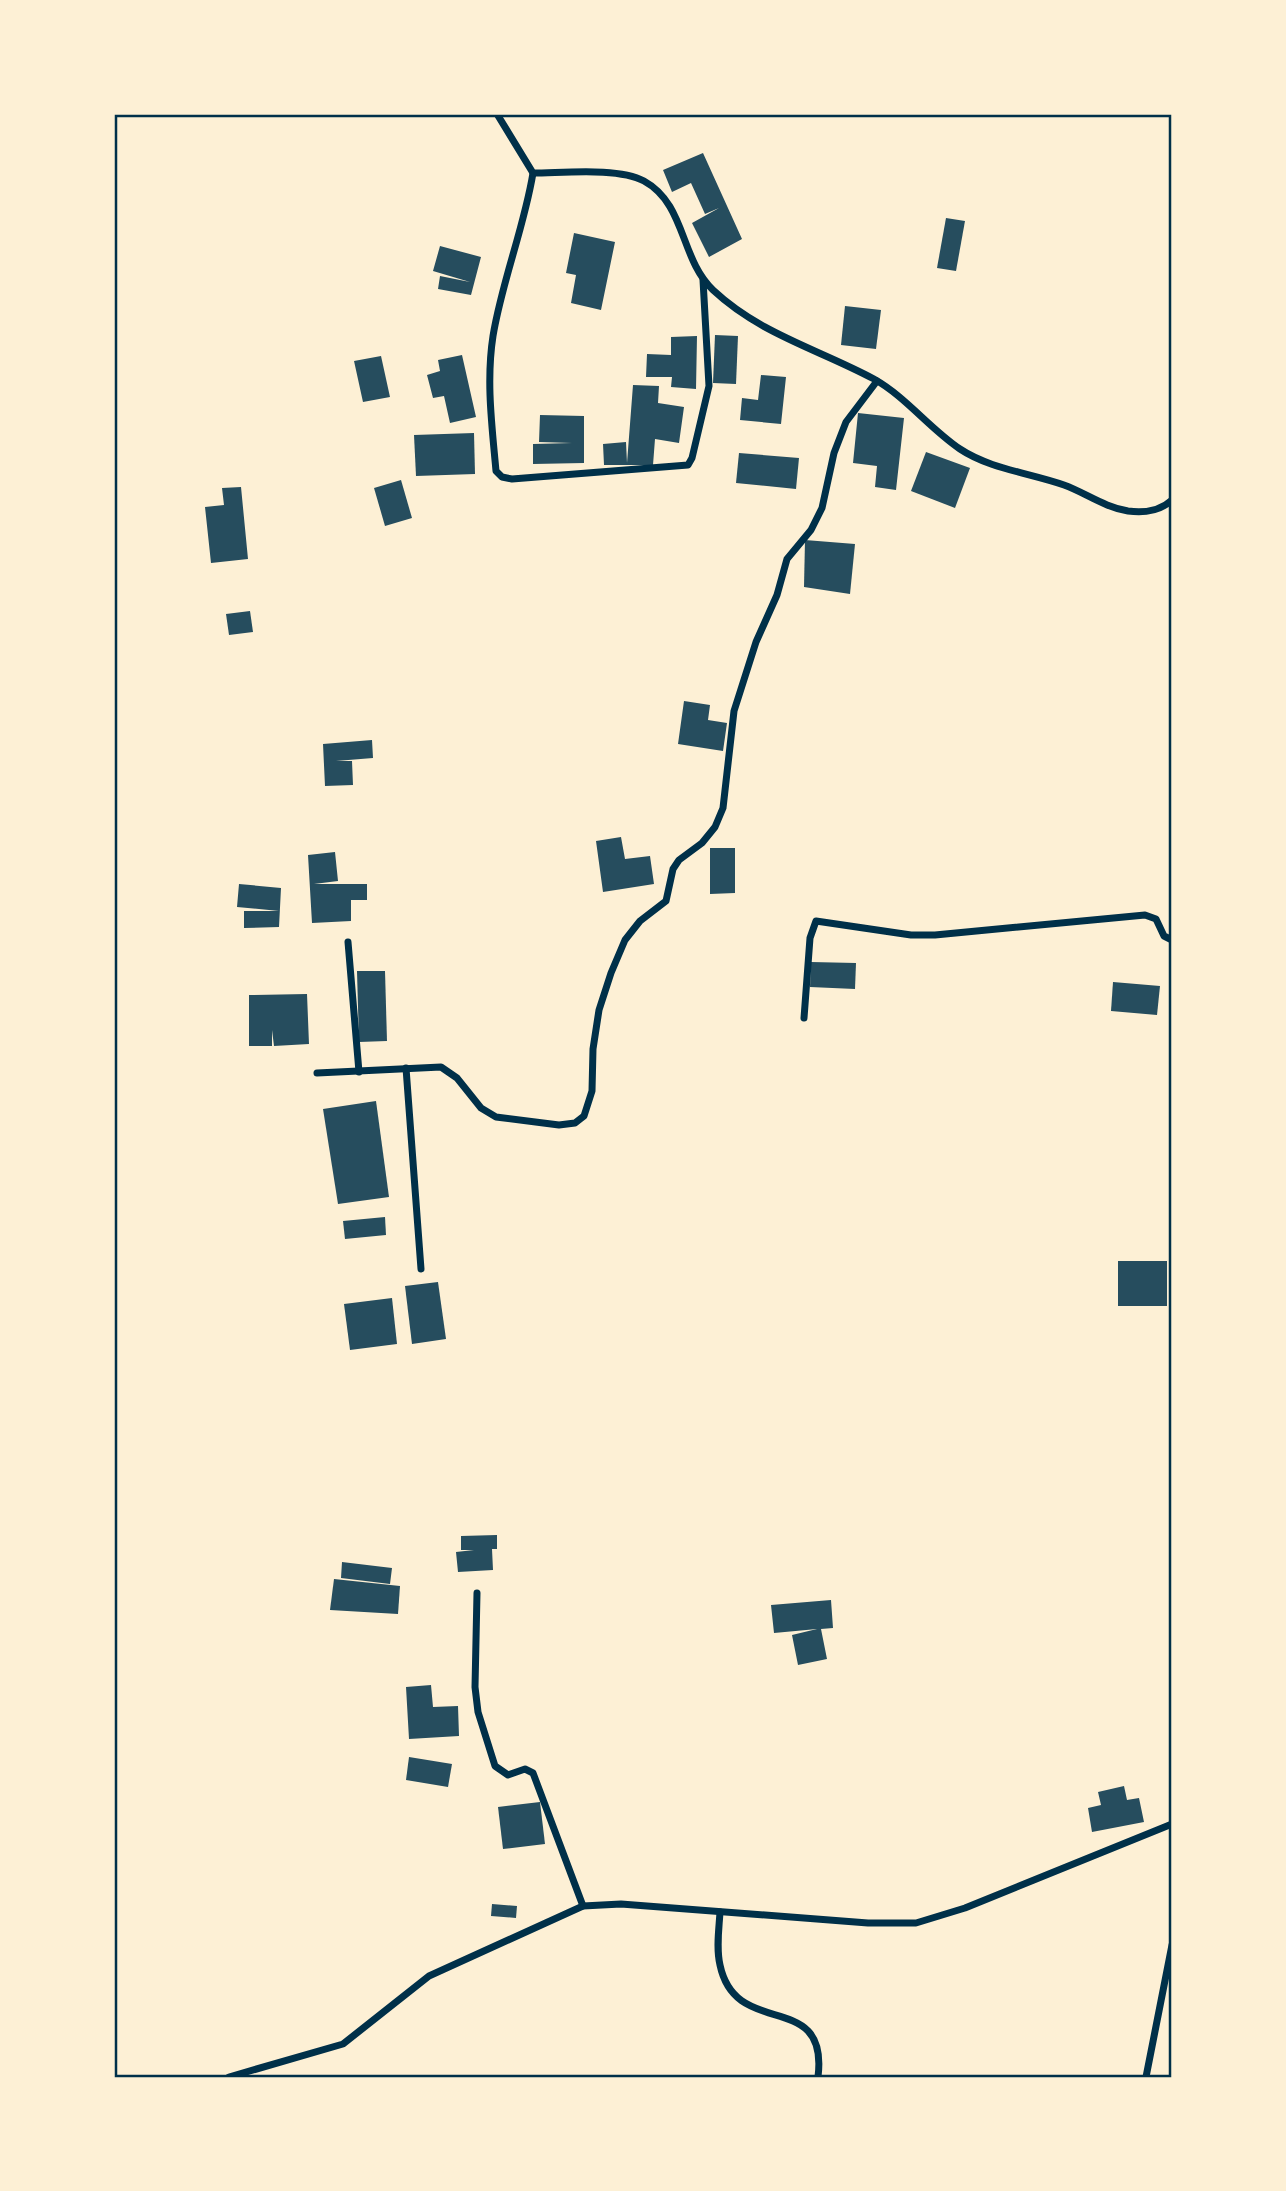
<svg xmlns="http://www.w3.org/2000/svg" width="1286" height="2191" font-family="Bitter,serif">
  <style>
    .building { fill: #264d5e }
    .lines { fill: none; stroke-linecap: round; stroke-linejoin: round }
    .minor { stroke: #003049; stroke-width: 7 }
    .neatline { fill: none; stroke: #003049; stroke-width: 2.5 }
  </style>
  <rect width="100%" height="100%" fill="#fdf0d5"/>
  <!-- building -->
  <g class="building">
    <polygon points="703,153 742,239 709,257 692,223 719,208 705,214 691,183 672,192 663,170"/>
    <polygon points="946,218 965,221 956,271 937,268"/>
    <polygon points="574,233 615,242 601,310 571,303 576,275 566,273"/>
    <polygon points="440,246 481,257 471,295 438,289 440,276 470,282 433,271"/>
    <polygon points="845,306 881,310 876,349 841,345"/>
    <polygon points="715,335 738,336 736,384 713,383"/>
    <polygon points="697,336 696,389 671,387 672,377 646,377 647,354 671,355 671,337"/>
    <polygon points="462,355 476,417 450,423 444,396 433,398 427,375 440,371 438,360"/>
    <polygon points="381,356 390,397 363,402 354,361"/>
    <polygon points="761,375 786,377 781,424 740,420 742,398 758,400"/>
    <polygon points="633,385 659,386 658,403 684,407 679,443 655,439 653,465 604,465 603,444 626,442 627,463"/>
    <polygon points="858,413 904,418 896,490 875,487 877,466 853,463"/>
    <polygon points="540,415 584,416 584,463 533,464 533,444 572,443 539,442"/>
    <polygon points="474,433 475,474 416,476 414,435"/>
    <polygon points="926,452 970,468 955,508 911,491"/>
    <polygon points="739,453 799,458 796,489 736,483"/>
    <polygon points="401,480 412,518 385,526 374,488"/>
    <polygon points="241,487 248,559 211,563 205,507 224,505 222,488"/>
    <polygon points="805,540 855,544 850,594 804,587"/>
    <polygon points="250,611 253,632 229,635 226,614"/>
    <polygon points="684,701 710,705 708,720 727,723 723,751 678,744"/>
    <polygon points="372,740 373,758 336,761 352,761 353,785 325,786 323,744"/>
    <polygon points="621,837 625,859 650,856 654,884 603,892 596,841"/>
    <polygon points="710,848 735,848 735,893 710,894"/>
    <polygon points="335,852 338,881 314,884 367,884 367,900 351,900 351,921 312,923 308,855"/>
    <polygon points="239,884 281,888 279,927 244,928 244,911 279,911 237,907"/>
    <polygon points="811,962 856,963 855,989 810,987"/>
    <polygon points="357,971 385,971 387,1041 359,1042"/>
    <polygon points="1113,982 1160,986 1157,1015 1111,1011"/>
    <polygon points="307,994 309,1044 274,1046 272,1030 272,1046 249,1046 249,995"/>
    <polygon points="376,1101 389,1197 338,1204 323,1109"/>
    <polygon points="385,1217 386,1235 345,1239 343,1221"/>
    <rect x="1118" y="1261" width="49" height="45"/>
    <polygon points="438,1282 446,1339 412,1344 405,1286"/>
    <polygon points="392,1298 397,1344 350,1350 344,1304"/>
    <polygon points="497,1535 497,1549 492,1549 493,1570 458,1572 456,1552 474,1550 461,1550 461,1536"/>
    <polygon points="342,1562 392,1568 390,1584 341,1578"/>
    <polygon points="334,1579 400,1586 398,1614 330,1610"/>
    <polygon points="831,1600 833,1628 821,1629 827,1659 798,1665 792,1635 817,1629 774,1633 771,1605"/>
    <polygon points="431,1685 433,1707 458,1706 459,1736 409,1739 406,1687"/>
    <polygon points="409,1757 452,1764 448,1787 406,1780"/>
    <polygon points="1124,1786 1127,1800 1139,1798 1144,1822 1092,1832 1088,1808 1101,1805 1098,1792"/>
    <polygon points="540,1802 545,1844 503,1849 498,1807"/>
    <polygon points="492,1904 517,1906 516,1918 491,1916"/>
  </g>
  <g class="lines">
    <!-- minor -->
    <g class="minor">
      <path d="M497,114L533,173C563,173 618,167 644,181C686,204 680,259 713,290C760,334 818,349 874,379C906,397 929,428 960,449C990,469 1030,473 1064,485C1086,493 1104,507 1128,511C1143,513 1160,511 1172,500"/>
      <path d="M533,173C524,228 502,281 493,336C486,381 492,426 496,471L502,477L512,479L688,465L692,458L709,386L703,280"/>
      <polyline points="348,942 359,1072"/>
      <polyline points="804,1018 810,938 816,921 911,935 935,935 1145,915 1156,919 1164,936 1172,940"/>
      <polyline points="406,1068 421,1269"/>
      <polyline points="317,1073 441,1067 457,1078 481,1108 496,1117 559,1125 575,1123 584,1116 592,1091 593,1049 599,1010 611,973 625,940 640,921 666,901 673,869 679,860 702,843 715,827 723,808 734,711 756,642 777,595 787,559 811,530 822,508 834,453 846,422 877,381"/>
      <polyline points="477,1593 475,1687 478,1712 495,1766 508,1775 525,1769 533,1773 583,1906"/>
      <path d="M720,1912C719,1929 716,1948 720,1965C736,2041 829,1988 818,2077"/>
      <polyline points="229,2077 343,2044 429,1976 583,1906 621,1904 868,1923 916,1923 965,1908 1172,1824"/>
      <polyline points="1146,2077 1172,1945"/>
    </g>
  </g>
  <!-- border -->
  <rect width="1286" height="2191" fill="none" stroke="#fdf0d5" stroke-width="231"/>
  <rect x="116" y="116" width="1054" height="1960" class="neatline"/>
</svg>
